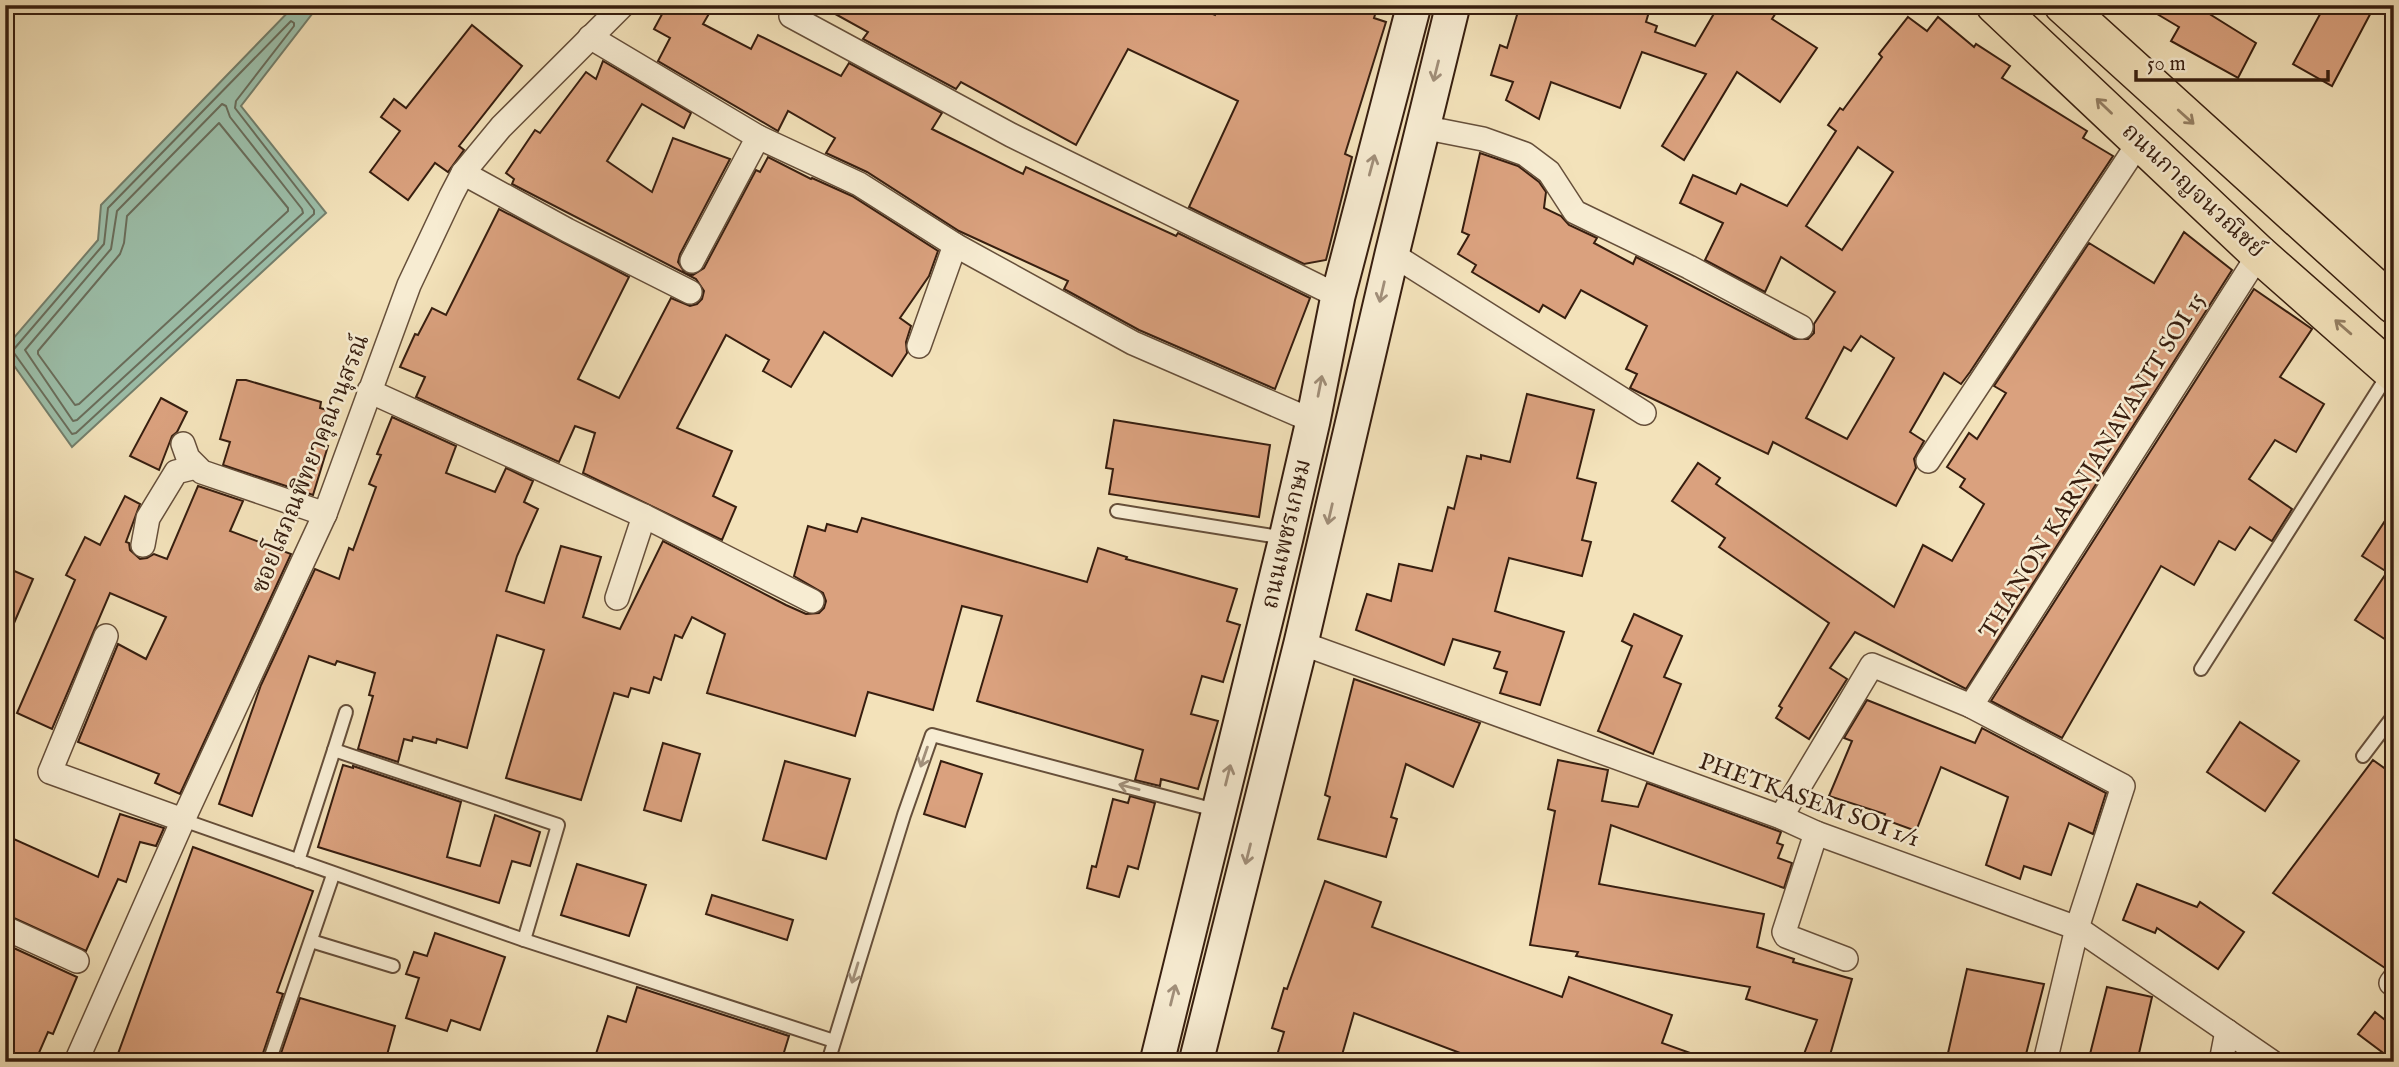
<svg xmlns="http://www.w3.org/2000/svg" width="2399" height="1067" font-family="'IM FELL English','Noto Serif Thai',serif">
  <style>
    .water { fill: #9cbfaa; stroke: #747f6c; stroke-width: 2 }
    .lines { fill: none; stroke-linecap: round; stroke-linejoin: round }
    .shore { stroke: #6a6e5c; stroke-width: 2 }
    .building { fill: #daa17e; stroke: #371e0f; stroke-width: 2; fill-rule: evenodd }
    .lane-casing { stroke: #664f3a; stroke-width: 16 }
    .street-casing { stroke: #664f3a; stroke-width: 26 }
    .secondary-casing { stroke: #371e0f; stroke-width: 37 }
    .primary-casing { stroke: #371e0f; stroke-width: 40 }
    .lane { stroke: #f7ecd2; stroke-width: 12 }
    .street { stroke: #f7ecd2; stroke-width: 23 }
    .secondary { stroke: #f7ecd2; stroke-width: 33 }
    .primary { stroke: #f3e2ba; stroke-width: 37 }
    .oneway { stroke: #a18f7a }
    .oneway2 { stroke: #958064 }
    .labels { text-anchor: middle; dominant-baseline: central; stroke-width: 5; stroke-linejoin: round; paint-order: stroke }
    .street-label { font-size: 24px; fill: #371e0f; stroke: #f7ecd2 }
  </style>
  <rect width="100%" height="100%" fill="#f3e2ba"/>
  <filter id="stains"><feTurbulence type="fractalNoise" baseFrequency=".00286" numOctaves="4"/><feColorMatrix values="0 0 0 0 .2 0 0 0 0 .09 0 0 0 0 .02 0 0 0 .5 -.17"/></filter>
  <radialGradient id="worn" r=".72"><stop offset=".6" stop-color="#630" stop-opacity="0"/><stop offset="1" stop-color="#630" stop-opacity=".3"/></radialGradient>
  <!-- water -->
  <polygon class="water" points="295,5 319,5 241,106 326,213 72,447 5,353 5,348 98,240 101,205"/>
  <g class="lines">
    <!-- shore -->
    <g class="shore">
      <polygon points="291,21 294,23 294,26 236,101 235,108 314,210 314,214 76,433 72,434 14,353 14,349 104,244 108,208"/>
      <polygon points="222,104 226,106 230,117 302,209 303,213 77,420 73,421 25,350 111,249 117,211"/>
      <polygon points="219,123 288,208 288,211 79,404 75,405 38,354 38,351 120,254 124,243 127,216"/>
    </g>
  </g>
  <!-- building -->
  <g class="building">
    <polygon points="667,5 714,5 703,24 751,49 758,35 841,76 849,63 942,113 932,129 1023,174 1026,167 1176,236 1178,233 1310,298 1275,389 1139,330 1064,289 1068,281 959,231 867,172 826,153 835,138 788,111 778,131 658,61 670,38 654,29"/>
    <polygon points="819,5 1191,5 1215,15 1219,5 1378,5 1374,18 1386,22 1345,154 1352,157 1326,260 1304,264 1189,207 1238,101 1128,49 1076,145 961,82 956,89 863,39 868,32"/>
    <polygon points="1520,5 1651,5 1646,22 1657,26 1655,32 1695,46 1719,5 1781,5 1772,19 1817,48 1780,102 1737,72 1684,160 1662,146 1706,74 1642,52 1620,108 1551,82 1539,119 1506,100 1513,82 1491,75 1500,45 1507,48"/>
    <polygon points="2142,5 2195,5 2256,43 2238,78 2171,41 2179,27"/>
    <polygon points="2325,5 2375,5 2332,86 2293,64"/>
    <path d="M1908,17L1927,31L1938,17L1974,47L1976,44L2010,66L2002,78L2087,131L2083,138L2113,156L1970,372L1961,384L1944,373L1910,432L1924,441L1914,459L1916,468L1896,506L1773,442L1768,454L1630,388L1637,374L1626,369L1647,326L1581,290L1565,318L1543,305L1539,312L1472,272L1476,265L1458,254L1469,235L1462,232L1480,153L1518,166L1539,182L1546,192L1544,208L1561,216L1569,225L1597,238L1594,243L1633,264L1636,257L1794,339H1808L1814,333V324L1835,292L1781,257L1765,292L1705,260L1723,223L1680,203L1693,175L1736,194L1741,184L1787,206L1836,131L1828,125L1840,108L1843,110L1882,57L1879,54ZM1858,147L1893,172L1842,250L1806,226ZM1861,336L1894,358L1847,439L1806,418L1844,347L1851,351Z"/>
    <polygon points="472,25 522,66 459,146 464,150 448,172 435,163 408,200 370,172 400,131 381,117 394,99 406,108"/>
    <polygon points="603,61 691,113 684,128 642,104 607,161 652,192 673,138 730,159 680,254 678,262 685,273 693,275 704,268 756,170 760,172 768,157 811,179 812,178 852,196 938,251 929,276 900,318 911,326 906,342 907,353 892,376 824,332 791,387 763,371 769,360 726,335 677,428 732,451 713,496 736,507 722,540 583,473 595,433 575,426 559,462 416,397 425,377 400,367 415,334 418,335 432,308 446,315 499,209 629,277 578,379 619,398 671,298 690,306 697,304 702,299 704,291 696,279 512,184 514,179 506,173 535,130 540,133 586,72 596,79"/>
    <polygon points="2184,232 2232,270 1966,689 1855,632 1830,668 1847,679 1809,739 1776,718 1782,708 1779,706 1829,623 1719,547 1725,538 1672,501 1698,463 1720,478 1716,484 1894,607 1923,545 1952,561 1984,504 1960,487 1965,479 1947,467 1969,433 1977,439 2006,393 1994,386 2089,243 2154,283"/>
    <polygon points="2254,289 2312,329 2280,377 2324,404 2296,452 2275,440 2249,479 2292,509 2272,541 2250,527 2235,550 2219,541 2194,585 2161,566 2062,738 1991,701"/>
    <polygon points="237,380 246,380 321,402 320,408 334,412 324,445 328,446 313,495 223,465 230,442 220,439"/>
    <polygon points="1527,394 1594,410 1577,478 1596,483 1582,540 1591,542 1582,576 1509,558 1495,611 1564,632 1540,705 1500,693 1507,672 1494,668 1500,652 1453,639 1444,665 1356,630 1367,594 1391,601 1399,564 1432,571 1448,507 1454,509 1467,456 1481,459 1481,455 1510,462"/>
    <polygon points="161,398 187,412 177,432 172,436 159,470 130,456"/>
    <polygon points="392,417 456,446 446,473 495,492 506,468 533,481 524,502 538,509 517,556 506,591 544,603 561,546 601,557 583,617 620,629 663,541 786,605 806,614 819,613 824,608 826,601 823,593 794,576 808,526 825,531 827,524 857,532 862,518 1087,582 1098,548 1127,557 1126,559 1237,589 1227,621 1240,625 1223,682 1202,676 1191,714 1218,721 1198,789 1161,779 1160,786 1135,780 1143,750 977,701 1002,616 962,606 933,710 868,692 855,736 707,693 725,634 692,617 682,638 675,635 661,680 654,677 649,693 631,688 628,697 614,693 581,800 506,778 544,650 497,635 467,748 437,739 436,743 413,737 412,741 404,739 398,762 358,749 373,696 369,695 375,673 337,661 335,665 309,656 252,816 219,804 261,685 315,569 339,579 349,548 353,550 376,487 369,484 381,455 377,454"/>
    <polygon points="1114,420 1270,445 1259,517 1109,494 1113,469 1106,468"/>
    <polygon points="198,486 243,501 230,531 291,554 180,794 155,783 159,774 78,742 118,644 146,659 166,617 110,593 52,729 17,713 75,580 66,575 85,537 100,545 125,496 140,504 126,542 129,543 130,550 140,559 147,558 154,554 167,559"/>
    <polygon points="2394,507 2394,645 2355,620 2387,572 2362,556"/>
    <polygon points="5,567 33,579 5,644"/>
    <polygon points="1634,614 1682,636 1664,677 1681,684 1653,754 1598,731 1632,646 1622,641"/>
    <polygon points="1354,679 1480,723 1453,787 1406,764 1391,817 1397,819 1386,857 1318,839 1330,797 1325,795"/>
    <polygon points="1867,700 1975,743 1982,728 2106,793 2093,834 2069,823 2051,875 2024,866 2020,879 1986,865 2008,797 1941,767 1916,831 1883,819 1885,814 1829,796 1852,741 1844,738"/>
    <polygon points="2240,722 2299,761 2265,811 2207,772"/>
    <polygon points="663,743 700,754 681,821 644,810"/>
    <polygon points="1558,760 1608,770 1602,801 1638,807 1647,783 1781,832 1777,843 1783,845 1778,858 1792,863 1784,888 1611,825 1599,884 1764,914 1757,947 1794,959 1793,962 1852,979 1828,1062 1801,1062 1817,1020 1746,999 1750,987 1576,956 1578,952 1530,945 1555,811 1548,809"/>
    <polygon points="2373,760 2394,775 2394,965 2385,968 2273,893"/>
    <polygon points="785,761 850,779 826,859 763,840"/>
    <polygon points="941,761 982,774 965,827 924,814"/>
    <polygon points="343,765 353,768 353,766 461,802 447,857 480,866 495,815 540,832 530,866 512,861 499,903 318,847"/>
    <polygon points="1130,796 1155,803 1138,869 1128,866 1119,897 1087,888 1092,866 1096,867 1113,799 1128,803"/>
    <polygon points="120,814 164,828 156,846 140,842 126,882 118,879 86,951 5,914 5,835 98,877"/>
    <polygon points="193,847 313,891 277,992 283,994 260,1062 115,1062"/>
    <polygon points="577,864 646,885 629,936 561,915"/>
    <polygon points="1325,881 1381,902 1372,927 1562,997 1569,977 1672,1015 1662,1043 1707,1059 1707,1062 1484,1062 1354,1013 1340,1062 1275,1062 1284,1032 1272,1028 1284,988 1287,989"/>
    <polygon points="2137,884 2197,907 2200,902 2244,932 2218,969 2157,928 2155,933 2123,920"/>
    <polygon points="712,895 793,920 787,940 706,914"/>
    <polygon points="435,933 505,957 480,1030 451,1020 447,1031 406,1018 419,978 406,974 414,952 427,956"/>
    <polygon points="5,944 77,977 53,1034 48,1032 35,1062 5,1062"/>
    <polygon points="1967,969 2044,984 2024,1062 1946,1062"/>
    <polygon points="637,987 789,1036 781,1062 611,1062 595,1057 608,1016 626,1022"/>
    <polygon points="2107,987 2152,997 2137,1062 2088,1062"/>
    <polygon points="300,998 395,1026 385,1062 278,1062"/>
    <polygon points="2375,1012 2394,1027 2394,1061 2358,1034"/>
  </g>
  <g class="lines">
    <!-- lane casing -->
    <g class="lane-casing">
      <g id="lane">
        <polyline points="1117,511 1285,538"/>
        <polyline points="2201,669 2389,373"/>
        <polyline points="334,750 346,712"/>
        <polyline points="2363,756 2394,715"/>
        <polyline points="183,820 524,940 558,825 334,750 298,861"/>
        <polyline points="524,940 834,1041"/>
        <polyline points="311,941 393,966"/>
        <polyline points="269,1062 333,875"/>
        <polyline points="828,1062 904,815 932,735 1219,811"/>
      </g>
    </g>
    <!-- street casing -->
    <g class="street-casing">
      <g id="street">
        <polyline points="791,16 1011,135 1338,296"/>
        <polyline points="590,37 758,137 859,184 955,245 1133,343 1313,421"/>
        <polyline points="1422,127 1483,139 1525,154 1549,172 1575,212 1689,267 1801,327"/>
        <polyline points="463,173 567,230 690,292"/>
        <polyline points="1392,254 1644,413"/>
        <polyline points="692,261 758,137"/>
        <polyline points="919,346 955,245"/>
        <polyline points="369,391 644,516 812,601"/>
        <polyline points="183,444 188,458 202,472 325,514"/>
        <polyline points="1928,461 2140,141"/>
        <polyline points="143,545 148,518 176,472 196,467"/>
        <polyline points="617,598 644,516"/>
        <polyline points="106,636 50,772 183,820"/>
        <polyline points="1301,643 1781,817 1816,833 2077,928 2272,1062"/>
        <polyline points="1971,706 2259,254"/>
        <polyline points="1781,817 1872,665 1971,706 2123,786 2077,928 2045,1062"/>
        <polyline points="1816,833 1784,932 1786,936 1846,959"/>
        <polyline points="5,928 77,961"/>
        <polyline points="2391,983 2394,979"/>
        <polyline points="76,1062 183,820 325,514 409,285 451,196 463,173 501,127 623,5"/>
        <polyline points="2221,1062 2227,1031"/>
      </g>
    </g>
    <!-- secondary casing -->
    <g class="secondary-casing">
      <g id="secondary">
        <polyline points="1157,1062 1286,538 1313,421 1338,296 1414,5"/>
        <polyline points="1196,1062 1301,643 1392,254 1453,5"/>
      </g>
    </g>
    <!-- primary casing -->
    <g class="primary-casing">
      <g id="primary">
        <polyline points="1995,5 2259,254 2394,373"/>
        <polyline points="2063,5 2394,305"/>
      </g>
    </g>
    <!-- lane -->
    <use href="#lane" class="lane"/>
    <!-- street -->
    <use href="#street" class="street"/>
    <!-- secondary -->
    <use href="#secondary" class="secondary"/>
    <!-- primary -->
    <use href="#primary" class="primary"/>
  </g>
  <!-- one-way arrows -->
  <defs><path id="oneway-shaft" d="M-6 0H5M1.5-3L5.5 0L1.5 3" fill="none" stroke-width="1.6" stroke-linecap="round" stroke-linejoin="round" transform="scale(1.75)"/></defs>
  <g class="oneway">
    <use href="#oneway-shaft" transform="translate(1436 71) rotate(104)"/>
    <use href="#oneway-shaft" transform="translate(1372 165) rotate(-75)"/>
    <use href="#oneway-shaft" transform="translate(1382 292) rotate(103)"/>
    <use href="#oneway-shaft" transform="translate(1320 386) rotate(-79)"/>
    <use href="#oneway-shaft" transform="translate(1330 514) rotate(103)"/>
    <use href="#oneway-shaft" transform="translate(924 757) rotate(109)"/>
    <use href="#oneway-shaft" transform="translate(1228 775) rotate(-76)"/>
    <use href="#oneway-shaft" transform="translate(1129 787) rotate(-165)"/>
    <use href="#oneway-shaft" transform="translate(1248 854) rotate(104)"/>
    <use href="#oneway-shaft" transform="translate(855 973) rotate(107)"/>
    <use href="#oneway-shaft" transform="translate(1173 995) rotate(-76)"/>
  </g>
  <g class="oneway2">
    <use href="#oneway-shaft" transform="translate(2104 106) rotate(-136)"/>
    <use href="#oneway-shaft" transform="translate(2186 117) rotate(42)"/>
    <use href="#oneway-shaft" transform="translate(2343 327) rotate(-139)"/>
  </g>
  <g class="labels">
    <!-- street labels -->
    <g class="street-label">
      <text transform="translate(2193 191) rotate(43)">ถนนกาญจนวณิชย์</text>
      <text transform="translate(311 464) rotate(-68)">ซอยโสภณพิทยาคุณานุสรณ์</text>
      <text transform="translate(2093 466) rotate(-58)">THANON KARNJANAVANIT SOI 15</text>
      <text transform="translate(1287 534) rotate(-77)">ถนนเพชรเกษม</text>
      <text transform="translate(1809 801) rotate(20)">PHETKASEM SOI 1/1</text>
    </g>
  </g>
  <!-- margin -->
  <rect width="2399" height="1067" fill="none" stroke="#f3e2ba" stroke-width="28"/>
  <rect x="7" y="7" width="2385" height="1053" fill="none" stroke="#371e0f" stroke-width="3.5"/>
  <rect x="14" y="14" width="2371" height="1039" fill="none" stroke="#371e0f" stroke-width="2"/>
  <!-- scale -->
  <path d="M2136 70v10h192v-10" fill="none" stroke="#371e0f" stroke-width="3.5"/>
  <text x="2147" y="70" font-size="21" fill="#371e0f" stroke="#f7ecd2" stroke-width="5" paint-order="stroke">50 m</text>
  <rect width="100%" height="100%" filter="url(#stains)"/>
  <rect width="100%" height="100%" fill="url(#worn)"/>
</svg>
